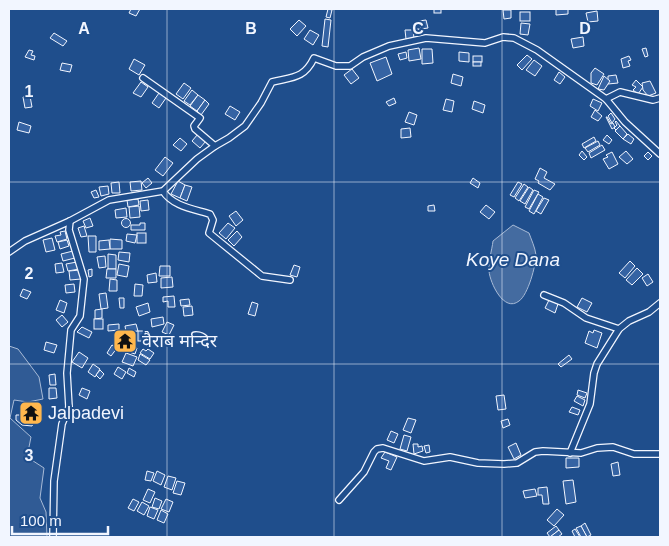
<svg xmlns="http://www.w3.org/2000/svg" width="669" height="546" font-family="Arial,'Noto Sans Devanagari',sans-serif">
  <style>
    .built { fill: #305b95; stroke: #a8bbd7 }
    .water { fill: #446ba0; stroke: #a8bbd7 }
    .building { fill: #3563a3; stroke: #f2f6ff }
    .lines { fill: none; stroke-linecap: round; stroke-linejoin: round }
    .minor-casing { stroke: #f2f6ff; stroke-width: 8 }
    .minor { stroke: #1f4e8c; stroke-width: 5.5 }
    .grid { fill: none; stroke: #f2f6ff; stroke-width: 1; stroke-opacity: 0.55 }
    .labels { text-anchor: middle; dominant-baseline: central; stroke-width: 4; stroke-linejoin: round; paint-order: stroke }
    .poi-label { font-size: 18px; fill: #f2f6ff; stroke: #1f4e8c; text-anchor: start }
    .water-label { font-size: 19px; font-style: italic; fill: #f2f6ff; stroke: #1f4e8c }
    .grid-label { font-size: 16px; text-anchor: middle; font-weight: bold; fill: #f2f6ff; stroke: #1f4e8c; stroke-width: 4; stroke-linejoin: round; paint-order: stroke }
  </style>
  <rect width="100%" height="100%" fill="#1f4e8c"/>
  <!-- built -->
  <polygon class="built" points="9,346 18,349 39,377 43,399 28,402 14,400 10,418 31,437 27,457 44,468 40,498 46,512 47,537 9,537"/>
  <!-- water -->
  <path class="water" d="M513,225L529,233C531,239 535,247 536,255C536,265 528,295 519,301C504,313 490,283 489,271C488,262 492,250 493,241Z"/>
  <!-- building -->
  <g class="building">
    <polygon points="131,9 140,9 136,16 129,13"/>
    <polygon points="328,9 332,10 330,18 326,17"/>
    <rect x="434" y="9" width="7" height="4"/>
    <polygon points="556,9 568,9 568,14 556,15"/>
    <polygon points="503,10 511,10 511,18 504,19"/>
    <polygon points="597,11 598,21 588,22 586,13"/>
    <rect x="520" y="12" width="10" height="9"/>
    <polygon points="325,19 331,20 328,47 322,46"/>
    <polygon points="299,20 306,26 297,36 290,29"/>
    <polygon points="426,20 428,28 421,29 419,21"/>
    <polygon points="521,23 530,24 528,35 520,34"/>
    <rect x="414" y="29" width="5" height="5"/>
    <polygon points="310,30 319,35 313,45 304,39"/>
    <polygon points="405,30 413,30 414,38 406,39"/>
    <polygon points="54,33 67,41 63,46 50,38"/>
    <polygon points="583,37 584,46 573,48 571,39"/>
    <polygon points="419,48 421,59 409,61 408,50"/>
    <polygon points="646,48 648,56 645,57 642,49"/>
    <polygon points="422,49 432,49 433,63 422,64"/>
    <polygon points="29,50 33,51 31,55 35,56 34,60 25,57"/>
    <polygon points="406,52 407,58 400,60 398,54"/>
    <polygon points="459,52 469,53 469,62 459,61"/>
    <polygon points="527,55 532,59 522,70 517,65"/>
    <rect x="473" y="56" width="9" height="6"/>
    <polygon points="629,56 631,60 628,61 630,66 623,68 621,59"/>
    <polygon points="386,57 392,74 377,81 370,63"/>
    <polygon points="134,59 145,65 139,75 129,69"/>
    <polygon points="534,60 542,66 535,76 526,70"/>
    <rect x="473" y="62" width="8" height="4"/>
    <polygon points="62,63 72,65 70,72 60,70"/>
    <polygon points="595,68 604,74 597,85 591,83 591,73"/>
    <polygon points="352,69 359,78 351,84 344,75"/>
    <polygon points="559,72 565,77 560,84 554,80"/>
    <polygon points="453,74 463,77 461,86 451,83"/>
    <polygon points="616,75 618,83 608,84 608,76"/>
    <polygon points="604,76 610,81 604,90 598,89"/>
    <polygon points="636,80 643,87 638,94 633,90 636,87 632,85"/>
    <polygon points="650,81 656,93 648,96 643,90 642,83"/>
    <polygon points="141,82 148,87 141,97 133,93"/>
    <polygon points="184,83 191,88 183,99 176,94"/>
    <polygon points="192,90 198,95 190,105 184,101"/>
    <polygon points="159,93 166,98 159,108 152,103"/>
    <polygon points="198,95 205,100 197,111 190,106"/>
    <polygon points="30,96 32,107 25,108 23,97"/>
    <polygon points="394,98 396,103 389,106 386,102"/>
    <polygon points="446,99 454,101 452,112 443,110"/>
    <polygon points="593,99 602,103 598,111 590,106"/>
    <polygon points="205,100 209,104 201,115 197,111"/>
    <polygon points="474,101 485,105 483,113 472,109"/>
    <polygon points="230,106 240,112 235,120 225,114"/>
    <polygon points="595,110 602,116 598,121 591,117"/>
    <polygon points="409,112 417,115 414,125 405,122"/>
    <polygon points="611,113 615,119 612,123 608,116"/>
    <polygon points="606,117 607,117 611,124 613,123 615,127 612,129"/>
    <polygon points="616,121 620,126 616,130 614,128 617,125 615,122"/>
    <polygon points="19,122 31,126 29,133 17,130"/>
    <polygon points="620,126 627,134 623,139 615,131"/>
    <polygon points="410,128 411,137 401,138 401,129"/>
    <polygon points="198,134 206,141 200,148 192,141"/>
    <polygon points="628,134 634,139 631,144 623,139"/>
    <polygon points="607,135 612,140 609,144 603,140"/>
    <polygon points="594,137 596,141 584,148 582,144"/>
    <polygon points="180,138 187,144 181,151 173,145"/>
    <polygon points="598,141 600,145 588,152 585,148"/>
    <polygon points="602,145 605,150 591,158 589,153"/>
    <polygon points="582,151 587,157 584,160 579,155"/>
    <polygon points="626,151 633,159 627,164 619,157"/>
    <polygon points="612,152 618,164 609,169 603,159 608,157 606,155"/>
    <polygon points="648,152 652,156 648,160 644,156"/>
    <polygon points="165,157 173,163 163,176 155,170"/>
    <polygon points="540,168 547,172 544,178 555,184 550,190 538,183 539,181 535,179"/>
    <polygon points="148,178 152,183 146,188 142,183"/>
    <polygon points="473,178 480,183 478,188 470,183"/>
    <polygon points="141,181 142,190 131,191 130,182"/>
    <polygon points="178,181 185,185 180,198 171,194"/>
    <polygon points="119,182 120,193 112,193 111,183"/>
    <polygon points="518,182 522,184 514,197 510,195"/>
    <polygon points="524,184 528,187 519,201 515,198"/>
    <polygon points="185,185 192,187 187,201 180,198"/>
    <polygon points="108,186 109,194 101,196 99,187"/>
    <polygon points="529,187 533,190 525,204 520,201"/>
    <polygon points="96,190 99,197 94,198 91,192"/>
    <polygon points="534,190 539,192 529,209 525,207"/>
    <polygon points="538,194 543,197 534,214 529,211"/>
    <polygon points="544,198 549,200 541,214 536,211"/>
    <polygon points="138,199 139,205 128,207 127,200"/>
    <polygon points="148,200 149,210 141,211 140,201"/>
    <polygon points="434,205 435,211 428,211 428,206"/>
    <polygon points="486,205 495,212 489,219 480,212"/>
    <polygon points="139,206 140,217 130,218 129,207"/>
    <polygon points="126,208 127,217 116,218 115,210"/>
    <polygon points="236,211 243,220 236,226 229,216"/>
    <polygon points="90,218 93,226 86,228 83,221"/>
    <circle cx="126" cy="223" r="4.5"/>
    <polygon points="140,223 145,223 145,230 131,230 131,225 140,225"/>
    <polygon points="228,223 235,228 226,239 219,233"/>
    <polygon points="84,226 87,236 81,237 78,228"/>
    <polygon points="65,231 67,239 57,242 55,236 61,235 60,232"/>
    <polygon points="237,231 242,237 234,246 228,240"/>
    <rect x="137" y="233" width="9" height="10"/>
    <polygon points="127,234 137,235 135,243 126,241"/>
    <polygon points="88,236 96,236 96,252 89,252"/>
    <polygon points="52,238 55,250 46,252 43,240"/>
    <polygon points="110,239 122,240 122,249 110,249"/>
    <polygon points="67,240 69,246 60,249 58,242"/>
    <polygon points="109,240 110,249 99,250 99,241"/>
    <polygon points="73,251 75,258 63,261 61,254"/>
    <polygon points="119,252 130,253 129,262 118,260"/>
    <polygon points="108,254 116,255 116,269 108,269"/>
    <polygon points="105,256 106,267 99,268 97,257"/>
    <polygon points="630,261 635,266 625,278 619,273"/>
    <polygon points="77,262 79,269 68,271 66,264"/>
    <polygon points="62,263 64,272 56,273 55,264"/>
    <polygon points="119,264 129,266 127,277 117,275"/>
    <polygon points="294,265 300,267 297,277 290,275"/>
    <polygon points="160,266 170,266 170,276 159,276"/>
    <polygon points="637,268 643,274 632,285 626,280"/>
    <polygon points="92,269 92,276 89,277 88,270"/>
    <polygon points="107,269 116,269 116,278 106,278"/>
    <polygon points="80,270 81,279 70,280 69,271"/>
    <polygon points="156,273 157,282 148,283 147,275"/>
    <polygon points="648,274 653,282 647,286 642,278"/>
    <polygon points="172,277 173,287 161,288 161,278"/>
    <polygon points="110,279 117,280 117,291 109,291"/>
    <polygon points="74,284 75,292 66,293 65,285"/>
    <polygon points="135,284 143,285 142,296 134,296"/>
    <polygon points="23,289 31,292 27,299 20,296"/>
    <polygon points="106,293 108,308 101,309 99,294"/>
    <polygon points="174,296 175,307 168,307 168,301 163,302 163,297"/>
    <polygon points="119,298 124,298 124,308 120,308"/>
    <polygon points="582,298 592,303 587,312 577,307"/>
    <polygon points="189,299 190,305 181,306 180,300"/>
    <polygon points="60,300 67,303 64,313 56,310"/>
    <polygon points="549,300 558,304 555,313 545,308"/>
    <polygon points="252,302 258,304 255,316 248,314"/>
    <polygon points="148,303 150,312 139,316 136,307"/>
    <polygon points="192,306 193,315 184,316 183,307"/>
    <polygon points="102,309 102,318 95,319 95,310"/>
    <polygon points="62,315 68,322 62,327 56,320"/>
    <polygon points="163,317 164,324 152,327 151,319"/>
    <rect x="94" y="319" width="9" height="10"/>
    <polygon points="167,322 174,325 169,335 162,332"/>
    <polygon points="119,324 119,330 108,331 108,325"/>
    <polygon points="136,324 138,331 126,332 125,326"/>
    <polygon points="82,327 92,332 89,338 77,332"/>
    <polygon points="594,330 602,333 597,348 585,343 589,331 593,333"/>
    <rect x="138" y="331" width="7" height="10"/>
    <polygon points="125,337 131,339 127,346 122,344"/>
    <polygon points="46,342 57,345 54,353 44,350"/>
    <polygon points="129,344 137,348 135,354 126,351"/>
    <polygon points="112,345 117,348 111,356 107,353"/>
    <polygon points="143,349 146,351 148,349 154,353 150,359 140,353"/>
    <polygon points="79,352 88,358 82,368 72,362"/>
    <polygon points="126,353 137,357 133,366 122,362"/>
    <polygon points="140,354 150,360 146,365 138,360"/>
    <polygon points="569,355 572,359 561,367 558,364"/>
    <polygon points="93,364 100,369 95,377 88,372"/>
    <polygon points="118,367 126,372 122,379 114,374"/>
    <polygon points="129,368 136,372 134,377 127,373"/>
    <polygon points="100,370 104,374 100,379 96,375"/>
    <polygon points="55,374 56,385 50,385 49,375"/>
    <polygon points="49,388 56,388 57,398 49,399"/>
    <polygon points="82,388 90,391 87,399 79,395"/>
    <polygon points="578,390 587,393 585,398 577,395"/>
    <polygon points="504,395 506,409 498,410 496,396"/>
    <polygon points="577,396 585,400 583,406 574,401"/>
    <polygon points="23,405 40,405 35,412 36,417 32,426 22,425 16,420 16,415 21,415"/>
    <polygon points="572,407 580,410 578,415 569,412"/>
    <polygon points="408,418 416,420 411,433 403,430"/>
    <polygon points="508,419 510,425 503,428 501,421"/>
    <polygon points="391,431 398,434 394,443 387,440"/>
    <polygon points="404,435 411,437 407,451 400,449"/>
    <polygon points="516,443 521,455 514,459 508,447"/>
    <polygon points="413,444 418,444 418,447 422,446 423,451 414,454"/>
    <polygon points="429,445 430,452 426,453 424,446"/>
    <polygon points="385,452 397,457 391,470 386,468 389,461 381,458"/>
    <polygon points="566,458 579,458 579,467 566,468"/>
    <polygon points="618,462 620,475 613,476 611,464"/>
    <polygon points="147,471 154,473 151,481 145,480"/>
    <polygon points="157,471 165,475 161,485 153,481"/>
    <polygon points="168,476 176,478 172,490 164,487"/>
    <polygon points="573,480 576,502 566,504 563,481"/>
    <polygon points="177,481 185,483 181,495 173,493"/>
    <polygon points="547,487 549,504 543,504 542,495 538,495 538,488"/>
    <polygon points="148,489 155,492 150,503 143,500"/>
    <polygon points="535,489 537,496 525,498 523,491"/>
    <polygon points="155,498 162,501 159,509 152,507"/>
    <polygon points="133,499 139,502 134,511 128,508"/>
    <polygon points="166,499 173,502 169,512 161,509"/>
    <polygon points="142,502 149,506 144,515 137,511"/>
    <polygon points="150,507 158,510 154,519 147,516"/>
    <polygon points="557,509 564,515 554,526 547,520"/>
    <polygon points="161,510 168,514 164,523 157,520"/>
    <polygon points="585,523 591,535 587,537 581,526"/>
    <polygon points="556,526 559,530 550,537 547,533"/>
    <polygon points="581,526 587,537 581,537 576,528"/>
    <polygon points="575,529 580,537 575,537 572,531"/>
    <polygon points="559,530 562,534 558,537 550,537"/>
  </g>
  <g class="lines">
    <!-- minor casing -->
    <g class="minor-casing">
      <g id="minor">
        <polyline points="143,78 200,118 194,126 195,129 215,146"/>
        <polyline points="606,99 620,92 653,100 660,98"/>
        <path d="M163,191C172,206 194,209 210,214L213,220L209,233L262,276L290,280"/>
        <path d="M9,252L25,241L70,221L109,200L163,191L197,159L215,146L229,138L245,126L261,103L272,82C292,77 304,79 314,58L336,66H350L363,57L389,46L426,38L485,43L503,37L514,38L537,50L606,99L625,122L660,154"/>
        <polyline points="544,295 564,303 586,318 619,329"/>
        <polyline points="570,453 590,404 594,373 597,364 619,329 629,321 649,312 660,303"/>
        <polyline points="339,500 364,472 374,452 377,449 383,448 424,461 450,457 478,463 504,464 517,463 535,452 543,451 581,453 597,448 613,447 634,454 660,454"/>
        <polyline points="53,537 54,481 62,424 69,407 67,373 71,330 80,316 84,279 69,230 70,221"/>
      </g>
    </g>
    <!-- minor -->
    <use href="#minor" class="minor"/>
  </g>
  <!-- grid -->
  <path class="grid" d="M167,9V537M334,9V537M502,9V537M9,182H660M9,364H660"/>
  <!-- icons -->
  <defs>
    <g id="temple-square" transform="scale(1.25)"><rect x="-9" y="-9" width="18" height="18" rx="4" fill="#ffb74d" stroke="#1f4e8c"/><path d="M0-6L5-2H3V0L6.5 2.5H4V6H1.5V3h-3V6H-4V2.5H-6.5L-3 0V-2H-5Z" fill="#111"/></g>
  </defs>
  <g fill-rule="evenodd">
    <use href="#temple-square" x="125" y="341"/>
    <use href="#temple-square" x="31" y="413"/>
  </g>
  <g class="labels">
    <!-- poi labels -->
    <g class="poi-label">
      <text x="142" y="341">वैराब मन्दिर</text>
      <text x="48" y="413">Jalpadevi</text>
    </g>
    <!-- water labels -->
    <g class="water-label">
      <text x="513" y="259">Koye Dana</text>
    </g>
  </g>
  <g class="grid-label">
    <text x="84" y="34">A</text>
    <text x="251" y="34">B</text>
    <text x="418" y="34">C</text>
    <text x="585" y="34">D</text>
    <text x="29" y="97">1</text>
    <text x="29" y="279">2</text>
    <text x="29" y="461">3</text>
  </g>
  <!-- border -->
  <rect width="669" height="546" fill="none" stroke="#f2f6ff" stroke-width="20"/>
  <!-- scale -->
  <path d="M12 526v8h96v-8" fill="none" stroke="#f2f6ff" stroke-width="2.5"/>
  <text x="20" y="526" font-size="15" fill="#f2f6ff" stroke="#1f4e8c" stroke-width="4" paint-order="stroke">100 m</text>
</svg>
